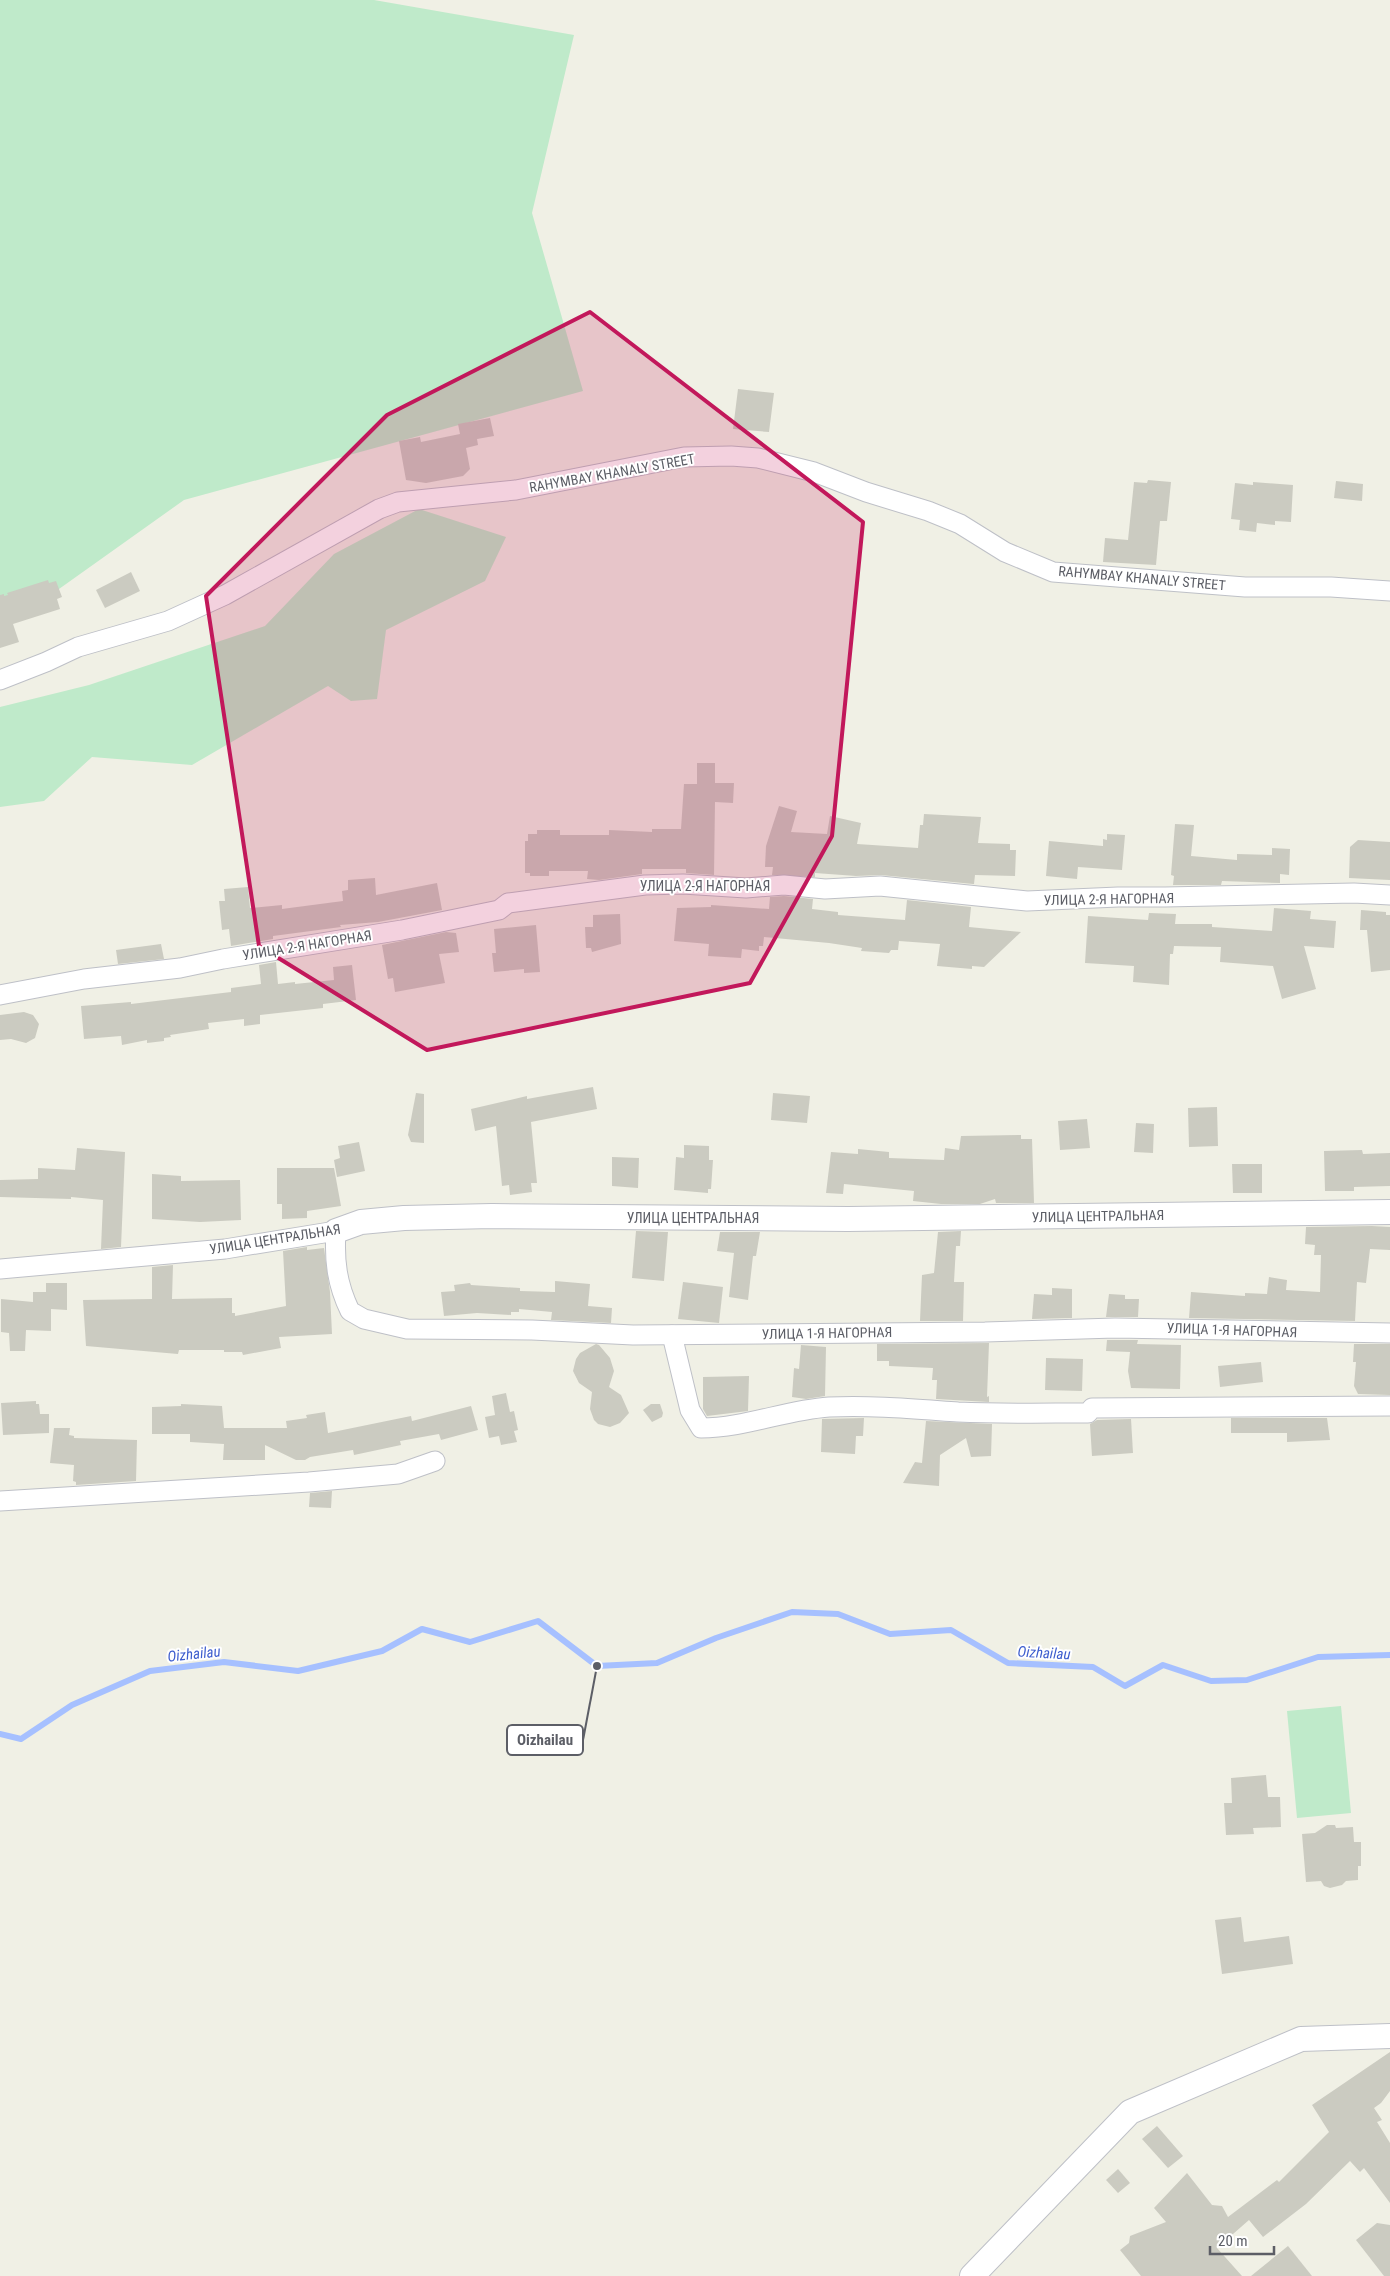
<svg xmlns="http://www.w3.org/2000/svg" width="1390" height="2276" font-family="'Roboto Condensed',sans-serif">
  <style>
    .green { fill: #bfeaca }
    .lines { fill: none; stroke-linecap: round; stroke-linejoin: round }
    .stream { stroke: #a6c0ff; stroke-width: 6 }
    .building { fill: #cbcbc1 }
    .minor-casing { stroke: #bec0c7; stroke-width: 21 }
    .tertiary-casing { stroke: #bec0c7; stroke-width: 26 }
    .minor { stroke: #fff; stroke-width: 19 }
    .tertiary { stroke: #fff; stroke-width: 24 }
    .marked { fill: #c2185b; fill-opacity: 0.2; stroke: #c2185b; stroke-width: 4; stroke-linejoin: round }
    .labels { text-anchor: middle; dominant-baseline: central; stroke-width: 4; stroke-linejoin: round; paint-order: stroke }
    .street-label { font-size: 14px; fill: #5c5e66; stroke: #fff }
    .water-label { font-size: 15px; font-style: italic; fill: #3d5dce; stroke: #fff }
    .leader { fill: none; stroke: #5c5e66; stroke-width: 2 }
    .callout-dot { fill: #5c5e66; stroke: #fff; stroke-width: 2 }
    .callout { fill: #fff; stroke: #5c5e66; stroke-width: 2 }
    .callout-label { font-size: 15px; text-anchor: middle; font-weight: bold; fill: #5c5e66 }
  </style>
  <rect width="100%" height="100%" fill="#f0f0e5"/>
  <!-- green -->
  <g class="green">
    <polygon points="0,0 374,0 574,35 532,213 583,391 184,500 0,631"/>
    <polygon points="419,509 506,537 485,581 386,630 377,699 351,701 328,686 192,765 92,757 44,801 0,807 0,707 89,685 265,626 334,554"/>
    <polygon points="1341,1706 1351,1813 1297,1818 1287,1711"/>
  </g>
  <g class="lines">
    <!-- stream -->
    <polyline class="stream" points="0,1734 21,1739 72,1705 150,1671 224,1662 298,1671 382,1651 422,1629 470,1642 538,1621 597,1666 657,1663 716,1638 792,1612 838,1614 890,1634 951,1630 1008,1663 1093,1667 1125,1686 1163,1665 1211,1681 1247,1680 1318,1657 1390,1655"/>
  </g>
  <!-- building -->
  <g class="building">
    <polygon points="738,389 774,393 769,432 733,429"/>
    <polygon points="490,418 494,436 477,439 478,445 466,448 470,469 463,476 426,483 406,480 399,441 420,437 421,442 460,434 458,424"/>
    <polygon points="1148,480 1171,482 1167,521 1160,521 1156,565 1103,562 1105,538 1128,540 1134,482 1147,483"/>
    <polygon points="1336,481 1363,484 1362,501 1334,498"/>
    <polygon points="1253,482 1293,485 1291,522 1275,521 1275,525 1257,523 1256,532 1239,530 1240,520 1231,519 1235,483 1253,485"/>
    <polygon points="131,572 140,591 105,608 96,590"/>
    <polygon points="48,580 49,583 56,581 62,597 57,599 60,609 13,624 19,642 0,648 0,595 4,594 4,596 8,595 7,593"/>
    <polygon points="697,763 715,763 715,783 734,783 733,803 715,802 714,875 686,873 686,869 642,869 642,874 599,880 587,879 588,871 549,871 549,876 530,876 530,873 525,873 525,841 528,841 528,834 537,834 537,830 560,830 560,835 609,835 609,830 652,832 652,829 681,829 684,784 697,784"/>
    <polygon points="779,806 797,811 791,832 827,834 830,816 861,823 857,844 918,848 920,825 923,825 924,814 981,817 978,843 1010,844 1010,850 1016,850 1015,876 975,875 974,884 973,884 881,875 856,876 815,873 815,877 772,875 773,867 765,867 766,846"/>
    <polygon points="1175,824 1194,825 1191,856 1237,860 1237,854 1272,855 1272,848 1290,849 1289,875 1280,874 1280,883 1222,881 1221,885 1173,885 1174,876 1171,875"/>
    <polygon points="1107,834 1125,835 1122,870 1078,867 1077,879 1046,876 1049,841 1103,846 1103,839 1107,840"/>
    <polygon points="1358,840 1390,842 1390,880 1349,878 1350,847"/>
    <polygon points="375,878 376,895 437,883 442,910 378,922 340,925 341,927 273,936 273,939 231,946 229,929 222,930 219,901 225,901 224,889 248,887 250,908 282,905 282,909 343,901 342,891 348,890 348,880"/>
    <polygon points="784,896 813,899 812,909 838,912 838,915 905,920 907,900 971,907 969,927 1021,932 984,967 972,966 972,969 937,966 940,944 899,941 898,950 891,950 889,953 861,951 862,948 829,943 764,937 763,946 759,946 759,951 742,949 741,958 708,956 709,944 674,941 677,908 711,907 711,905 769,909 770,897"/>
    <polygon points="1274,908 1311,911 1310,919 1336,921 1334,948 1304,946 1316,989 1282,999 1273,966 1220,962 1221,947 1174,946 1173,954 1170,954 1169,985 1133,982 1134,966 1085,963 1088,916 1148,920 1149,913 1176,914 1175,924 1212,924 1212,927 1272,931"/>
    <polygon points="1361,910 1386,912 1386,915 1390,915 1390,970 1371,972 1367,930 1360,930"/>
    <polygon points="620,914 621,944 592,952 591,948 586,948 585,927 593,927 593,915"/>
    <polygon points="536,925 540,972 524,973 524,969 494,972 492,953 496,953 494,929"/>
    <polygon points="446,932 456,933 459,952 439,954 445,983 395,992 393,978 388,979 382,945"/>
    <polygon points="161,944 164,959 118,964 116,950"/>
    <polygon points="276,962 278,984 295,982 295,984 334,980 333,967 352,965 356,1000 323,1004 323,1008 260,1015 260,1024 244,1026 244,1019 208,1023 209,1029 170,1035 171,1037 164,1038 164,1041 147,1043 147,1040 122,1045 121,1036 84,1039 81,1006 131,1002 131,1004 231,992 231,988 261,984 259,965"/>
    <polygon points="24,1012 33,1015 39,1024 35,1038 26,1043 11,1039 0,1040 0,1015"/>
    <polygon points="593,1087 597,1109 531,1122 537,1183 531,1183 532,1192 510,1195 509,1185 502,1186 496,1126 475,1131 471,1109 527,1096 527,1099"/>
    <polygon points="416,1093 424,1094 424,1143 411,1142 408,1135"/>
    <polygon points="773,1093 810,1096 807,1123 771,1120"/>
    <polygon points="1217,1107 1218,1146 1189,1147 1188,1108"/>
    <polygon points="1087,1119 1090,1148 1060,1150 1058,1121"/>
    <polygon points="1136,1123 1154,1124 1153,1153 1134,1152"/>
    <polygon points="1021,1135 1021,1139 1032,1139 1034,1203 996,1203 995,1199 980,1204 941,1204 913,1201 914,1191 844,1184 843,1194 826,1193 831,1152 858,1154 858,1149 889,1152 889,1158 944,1160 945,1148 959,1150 961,1136"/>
    <polygon points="359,1142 365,1171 337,1177 334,1160 340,1158 338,1146"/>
    <polygon points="684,1145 709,1146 709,1160 713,1160 711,1189 708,1189 708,1193 674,1190 676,1157 684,1158"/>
    <polygon points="77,1148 125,1152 121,1247 101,1249 103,1200 71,1197 71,1199 0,1197 0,1180 38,1179 38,1168 75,1170"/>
    <polygon points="1362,1150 1363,1154 1390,1153 1390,1186 1354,1187 1354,1191 1325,1191 1324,1151"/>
    <polygon points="612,1157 639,1158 638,1188 612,1186"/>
    <polygon points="1232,1164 1262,1164 1262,1193 1233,1193"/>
    <polygon points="277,1168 334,1168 341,1206 307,1211 307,1218 282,1219 282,1204 277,1204"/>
    <polygon points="152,1174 181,1176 181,1181 240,1180 241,1220 200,1222 152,1219"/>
    <polygon points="1372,1226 1390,1227 1390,1250 1370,1249 1366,1283 1357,1282 1355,1321 1189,1318 1191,1292 1245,1296 1245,1293 1267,1294 1269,1277 1287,1280 1286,1290 1320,1292 1321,1255 1314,1255 1315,1245 1305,1244 1306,1227"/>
    <polygon points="636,1231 668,1232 664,1281 632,1278"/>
    <polygon points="961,1231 960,1246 956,1246 954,1282 964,1282 963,1321 920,1321 922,1275 934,1273 938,1232"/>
    <polygon points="720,1232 760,1232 756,1256 753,1256 748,1300 729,1297 734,1253 717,1251"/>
    <polygon points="307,1247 307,1250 324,1248 330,1292 332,1334 279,1337 281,1348 243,1355 242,1352 224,1352 224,1350 179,1350 178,1354 86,1346 83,1300 152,1299 152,1267 173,1265 172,1299 232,1298 232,1313 235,1313 235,1316 286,1306 283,1251"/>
    <polygon points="555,1281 590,1284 588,1306 612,1308 611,1323 551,1320 552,1312 519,1309 519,1312 511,1312 511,1315 477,1313 444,1316 441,1292 455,1291 454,1285 470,1283 471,1285 520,1288 520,1291 555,1292"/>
    <polygon points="683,1282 723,1287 719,1323 678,1319"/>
    <polygon points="46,1283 67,1283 67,1310 51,1309 51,1331 26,1330 25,1351 10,1351 9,1333 1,1332 1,1299 33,1302 33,1292 46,1292"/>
    <polygon points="1052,1288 1072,1289 1072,1318 1032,1319 1034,1294 1052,1295"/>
    <polygon points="1109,1294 1125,1295 1125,1299 1139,1299 1138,1317 1106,1317"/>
    <polygon points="1107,1340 1138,1340 1137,1344 1181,1345 1180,1389 1131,1388 1128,1371 1130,1352 1106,1351"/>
    <polygon points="989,1343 987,1397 989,1396 989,1402 936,1399 937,1380 932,1380 933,1368 889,1366 889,1361 877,1361 877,1344"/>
    <polygon points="596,1344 599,1345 610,1358 614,1371 609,1387 621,1395 629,1413 620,1423 610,1427 598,1424 594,1420 590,1409 592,1392 579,1383 573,1371 576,1359 580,1353"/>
    <polygon points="1354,1344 1390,1344 1390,1395 1358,1394 1354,1386 1356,1362 1353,1362"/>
    <polygon points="801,1345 826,1347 825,1396 806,1399 792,1397 794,1368 799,1369"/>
    <polygon points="1046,1358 1083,1359 1082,1391 1045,1390"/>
    <polygon points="1261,1362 1263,1382 1220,1387 1218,1366"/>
    <polygon points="749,1376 748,1411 707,1416 703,1409 703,1377"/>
    <polygon points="506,1393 510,1412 514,1411 518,1430 514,1431 517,1442 501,1445 499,1436 489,1438 485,1417 495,1415 492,1396"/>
    <polygon points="36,1401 36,1404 39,1404 40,1414 49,1414 49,1433 3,1435 1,1403"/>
    <polygon points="181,1404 222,1406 224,1428 287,1428 286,1421 307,1418 306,1415 325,1412 328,1433 411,1416 412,1421 471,1406 478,1430 441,1440 439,1434 400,1441 401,1445 354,1455 353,1450 310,1457 305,1460 296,1460 265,1445 265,1460 223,1460 224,1444 190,1442 190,1434 152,1434 152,1407 181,1406"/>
    <polygon points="651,1404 660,1404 663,1413 662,1417 652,1422 643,1410"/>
    <polygon points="864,1418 863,1436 856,1436 855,1454 821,1452 822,1419"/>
    <polygon points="1231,1418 1327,1418 1330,1440 1287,1442 1287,1433 1231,1433"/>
    <polygon points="1131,1419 1133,1453 1092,1456 1090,1424 1097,1420"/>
    <polygon points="926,1421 992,1424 991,1456 971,1457 966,1438 940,1455 939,1486 903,1483 915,1462 922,1463"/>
    <polygon points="54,1428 70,1428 69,1435 74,1436 74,1438 137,1440 136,1481 76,1485 76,1482 73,1481 74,1465 50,1463"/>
    <polygon points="332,1491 331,1508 309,1507 310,1493"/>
    <polygon points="1266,1775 1268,1797 1280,1797 1281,1827 1253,1828 1254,1834 1226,1835 1224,1803 1232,1803 1231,1778"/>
    <polygon points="1327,1825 1335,1825 1336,1828 1353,1827 1354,1842 1361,1842 1361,1866 1358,1866 1358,1880 1346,1881 1342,1885 1330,1888 1324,1886 1321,1881 1306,1882 1302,1834 1315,1833"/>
    <polygon points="1241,1917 1244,1942 1289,1936 1293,1964 1222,1974 1215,1920"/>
    <polygon points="1390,2052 1390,2091 1381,2103 1374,2108 1382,2120 1377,2122 1390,2143 1390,2203 1364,2168 1360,2172 1350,2161 1306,2204 1263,2237 1249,2220 1217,2248 1242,2276 1141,2276 1120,2250 1129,2243 1130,2236 1166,2222 1154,2208 1187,2173 1212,2205 1222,2206 1228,2217 1277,2180 1279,2182 1329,2132 1312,2105"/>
    <polygon points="1157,2126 1183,2156 1168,2168 1142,2139"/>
    <polygon points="1118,2169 1130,2183 1118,2193 1106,2180"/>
    <polygon points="1377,2223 1390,2225 1390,2276 1384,2276 1356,2240"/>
    <polygon points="1288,2246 1312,2276 1251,2276"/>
  </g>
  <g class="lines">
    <!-- minor casing -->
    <g class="minor-casing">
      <g id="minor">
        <polyline points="0,680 46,662 78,647 168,621 225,595 379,509 398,502 516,490 684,457 731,456 758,458 814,472 866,492 928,511 960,524 1005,552 1053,572 1245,587 1331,587 1390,591"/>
        <polyline points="0,995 84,979 180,968 223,959 402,930 499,910 508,903 645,885 683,884 746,888 784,885 825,889 880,886 1027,901 1118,897 1165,897 1354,893 1390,895"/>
        <path d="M0,1269L225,1249L336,1231C334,1261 337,1284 350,1311L364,1319L407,1329L532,1330L633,1335L985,1332L1115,1328L1390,1333"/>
        <path d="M672,1335L690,1410L701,1428C745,1428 785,1410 829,1407C872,1405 915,1409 958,1412C1002,1414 1045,1413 1088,1413L1092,1408L1390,1406"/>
        <polyline points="0,1501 309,1482 398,1474 435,1461"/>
      </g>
    </g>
    <!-- tertiary casing -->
    <g class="tertiary-casing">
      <g id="tertiary">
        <polyline points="336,1231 361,1222 404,1218 492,1216 848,1219 1390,1212"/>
        <polyline points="972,2276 1130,2112 1301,2039 1390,2036"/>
      </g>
    </g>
    <!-- minor -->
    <use href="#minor" class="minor"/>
    <!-- tertiary -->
    <use href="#tertiary" class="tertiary"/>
  </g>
  <!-- marked area -->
  <path class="marked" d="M590,312L863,522L832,836L750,983L427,1050L259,946L206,596L387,415Z"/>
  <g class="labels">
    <!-- street labels -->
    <g class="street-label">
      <text transform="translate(612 473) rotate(-10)">RAHYMBAY KHANALY STREET</text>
      <text transform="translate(1142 578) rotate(5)">RAHYMBAY KHANALY STREET</text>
      <text x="705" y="886">УЛИЦА 2-Я НАГОРНАЯ</text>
      <text transform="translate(1109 899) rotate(-1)">УЛИЦА 2-Я НАГОРНАЯ</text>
      <text transform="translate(307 945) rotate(-9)">УЛИЦА 2-Я НАГОРНАЯ</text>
      <text transform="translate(1098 1216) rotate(-1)">УЛИЦА ЦЕНТРАЛЬНАЯ</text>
      <text x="693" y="1218">УЛИЦА ЦЕНТРАЛЬНАЯ</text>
      <text transform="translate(275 1239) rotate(-9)">УЛИЦА ЦЕНТРАЛЬНАЯ</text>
      <text transform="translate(1232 1330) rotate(2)">УЛИЦА 1-Я НАГОРНАЯ</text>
      <text transform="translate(827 1333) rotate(-1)">УЛИЦА 1-Я НАГОРНАЯ</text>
    </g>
    <!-- water labels -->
    <g class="water-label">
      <text transform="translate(1044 1653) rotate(3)">Oizhailau</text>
      <text transform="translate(194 1654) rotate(-6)">Oizhailau</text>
    </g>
  </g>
  <!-- callouts -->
  <path class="leader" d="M597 1666L583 1740"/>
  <circle class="callout-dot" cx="597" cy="1666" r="5"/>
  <rect class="callout" x="507" y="1725" width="76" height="30" rx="5"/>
  <g class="callout-label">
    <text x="545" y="1745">Oizhailau</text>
  </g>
  <!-- scale -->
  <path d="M1210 2246v8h64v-8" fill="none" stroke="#5c5e66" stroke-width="2.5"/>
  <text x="1218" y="2246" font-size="15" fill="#5c5e66" stroke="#ffffff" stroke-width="4" paint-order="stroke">20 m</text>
</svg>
